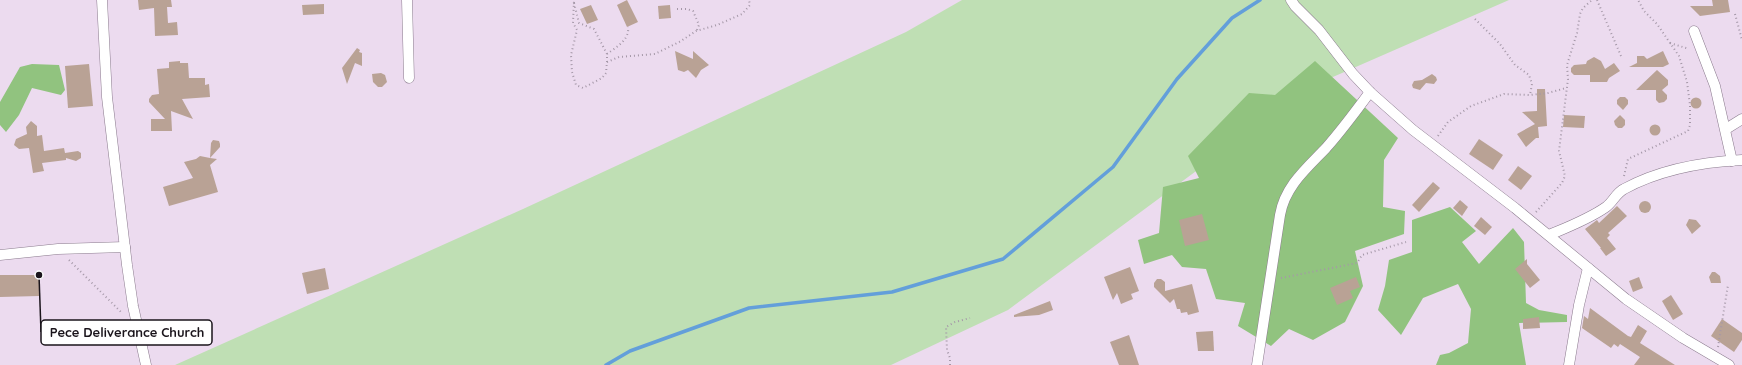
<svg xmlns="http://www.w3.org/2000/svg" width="1742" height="365" font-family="Quicksand,sans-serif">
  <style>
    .green { fill: #bfdfb4 }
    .forest { fill: #91c37f }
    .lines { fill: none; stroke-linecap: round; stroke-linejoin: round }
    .stream { stroke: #639fda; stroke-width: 3.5 }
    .building { fill: #b9a295 }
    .street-casing { stroke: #8b7b8e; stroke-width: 11 }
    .path { stroke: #a598a8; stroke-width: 2; stroke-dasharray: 1 3; stroke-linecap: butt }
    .street { stroke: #fff; stroke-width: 10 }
    .leader { fill: none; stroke: #1a141b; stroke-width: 1.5 }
    .callout-dot { fill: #1a141b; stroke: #fff; stroke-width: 1.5 }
    .callout { fill: #fff; stroke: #1a141b; stroke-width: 1.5 }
    .callout-label { font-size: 13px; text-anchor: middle; font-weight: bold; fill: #1a141b }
  </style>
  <rect width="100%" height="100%" fill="#ecdbef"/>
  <!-- green -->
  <polygon class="green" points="962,0 1509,0 1310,87 1008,310 891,365 175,365 523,209 906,32"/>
  <!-- forest -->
  <g class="forest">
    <polygon points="1315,61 1398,138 1384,160 1383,207 1405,211 1404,234 1355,251 1363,286 1345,322 1313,340 1289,329 1271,346 1238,326 1245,303 1216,299 1206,269 1182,267 1172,255 1144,264 1138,240 1159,233 1163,187 1199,178 1188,156 1249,93 1275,95"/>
    <polygon points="32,64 59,65 65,90 61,95 32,88 19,115 6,132 0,125 0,102 20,67"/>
    <polygon points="1450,207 1476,231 1462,242 1479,264 1513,228 1524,242 1526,303 1539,310 1567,315 1567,322 1519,323 1526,365 1436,365 1440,355 1449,353 1468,343 1471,309 1458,284 1423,298 1401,335 1378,310 1385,286 1389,260 1412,252 1412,220"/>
  </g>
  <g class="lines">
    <!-- stream -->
    <polyline class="stream" points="606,365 630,351 749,308 892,292 1003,259 1113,167 1177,79 1232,18 1260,0"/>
  </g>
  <!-- building -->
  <g class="building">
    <polygon points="138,0 171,0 172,7 167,7 168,23 177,22 178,35 155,36 154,8 139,10"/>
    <polygon points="627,0 638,22 627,27 617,5"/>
    <polygon points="1712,0 1728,0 1730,12 1700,16 1690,6 1713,6"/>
    <polygon points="324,4 324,14 303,15 302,5"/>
    <polygon points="591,5 598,20 587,24 580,9"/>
    <polygon points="670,5 671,18 659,19 658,6"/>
    <polygon points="357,48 360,50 359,52 362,53 362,66 355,63 347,84 342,68"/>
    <polygon points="675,51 693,59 693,51 709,65 701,70 696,78 688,70 684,72 678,70"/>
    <polygon points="1663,51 1669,64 1663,67 1629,67 1637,63 1637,56 1644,56 1647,59"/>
    <polygon points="1594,57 1601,61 1605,69 1614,63 1620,71 1609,78 1607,82 1590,82 1590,75 1574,75 1571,72 1571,68 1574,65 1586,64 1587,61"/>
    <polygon points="180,61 180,63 188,63 189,78 205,78 205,85 209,84 210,97 182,99 193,119 171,111 172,131 151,131 151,119 165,119 149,102 149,99 152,95 159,94 157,69 169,68 169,62"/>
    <polygon points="89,64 93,106 68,108 65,66"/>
    <polygon points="1657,70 1668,80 1668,85 1662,90 1667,95 1667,99 1664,102 1659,103 1656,100 1656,90 1636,90"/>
    <polygon points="381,73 385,75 387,82 382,87 378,87 373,82 372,74"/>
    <polygon points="1432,74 1436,77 1437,80 1434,84 1426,83 1420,90 1413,88 1412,85 1414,81 1422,80"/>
    <polygon points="1537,89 1545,89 1547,126 1538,127 1539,138 1536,138 1526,147 1517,134 1535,124 1522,112 1537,111"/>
    <polygon points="1620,97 1625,97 1628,100 1628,104 1623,110 1617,104 1617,100"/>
    <circle cx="1696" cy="103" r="5.5"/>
    <polygon points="1564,115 1585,116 1584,128 1563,127"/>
    <polygon points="1620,115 1625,120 1625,125 1622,128 1618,128 1615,125 1614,121"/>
    <polygon points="31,121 37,126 37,136 42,135 44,151 64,148 65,153 78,151 81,153 81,158 76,161 66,158 66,160 42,163 44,171 33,173 29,148 19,149 14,145 16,139 27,134 26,127"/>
    <circle cx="1655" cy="130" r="5.5"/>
    <polygon points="1479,139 1503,155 1493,170 1469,154"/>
    <polygon points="213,140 219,141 220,144 220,147 210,158 217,159 210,165 218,192 169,206 163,187 193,178 184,162 196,159 200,156 210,158 211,143"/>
    <polygon points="1518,166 1532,176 1521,190 1508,180"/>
    <polygon points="1433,182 1440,188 1419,212 1412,205"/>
    <polygon points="1460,200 1468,207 1462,216 1453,208"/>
    <circle cx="1645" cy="207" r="6"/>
    <polygon points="1617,206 1627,216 1608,233 1610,235 1607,238 1616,249 1606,256 1600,248 1601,248 1585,229 1597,220 1599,223"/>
    <polygon points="1202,214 1209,240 1185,246 1179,220"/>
    <polygon points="1481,217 1492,227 1485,235 1474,226"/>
    <polygon points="1689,219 1696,220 1701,226 1692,234 1686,225"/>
    <polygon points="1527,259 1527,264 1540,280 1530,288 1515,269"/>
    <polygon points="1130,267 1139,291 1131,294 1133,299 1121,304 1117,293 1113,300 1104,277"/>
    <polygon points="325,268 329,289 307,294 302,273"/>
    <polygon points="1712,272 1715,272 1720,276 1721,283 1711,283 1709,277"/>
    <polygon points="0,275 39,275 39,296 0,297"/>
    <polygon points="1356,277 1360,287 1350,291 1353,298 1337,305 1330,288"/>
    <polygon points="1639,277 1643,288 1633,292 1629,281"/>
    <polygon points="1157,279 1161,279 1165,282 1165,291 1192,284 1199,312 1188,315 1187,312 1181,313 1180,309 1177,309 1174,299 1170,303 1154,287 1154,283"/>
    <polygon points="1671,295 1683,314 1673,320 1662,301"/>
    <polygon points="1050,301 1053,310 1039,315 1014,317 1014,315"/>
    <polygon points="1590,308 1628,336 1631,337 1638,325 1647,331 1640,343 1675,365 1634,365 1640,357 1620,344 1618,347 1614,344 1611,348 1582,328 1584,316 1588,319"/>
    <polygon points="1539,317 1540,328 1523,329 1523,319"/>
    <polygon points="1722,319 1742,333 1742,340 1734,352 1711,336"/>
    <polygon points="1213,331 1214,351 1198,351 1196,332"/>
    <polygon points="1129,335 1139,365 1119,365 1110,342"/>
  </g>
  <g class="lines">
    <!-- street casing -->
    <g class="street-casing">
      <g id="street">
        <polyline points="102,0 107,97 127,265 133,306 146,365"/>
        <polyline points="407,0 409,78"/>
        <polyline points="1291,0 1295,6 1319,30 1353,74 1370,92 1413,130 1515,208 1626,299 1683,338 1729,365"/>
        <polyline points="1694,31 1715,86 1732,161"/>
        <polyline points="1726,129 1742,119"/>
        <path d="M1549,235C1568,227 1589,219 1606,207C1613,202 1616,193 1624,189C1659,170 1702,162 1742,160"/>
        <polyline points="0,255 58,249 125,247"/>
        <path d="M1257,365L1280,215C1285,186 1307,168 1326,148C1342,130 1356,111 1370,92"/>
        <polyline points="1569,365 1579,305 1588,268"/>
      </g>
    </g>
    <!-- path -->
    <g class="path">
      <polyline points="1597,0 1621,56"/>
      <polyline points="574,3 579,23 594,29 607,54 607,62 606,73 602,78 583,88 576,85 572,72 571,55 577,30 573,23 574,0"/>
      <polyline points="677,9 687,9 693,11 699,25 697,30"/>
      <polyline points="1735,14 1742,40"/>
      <polyline points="1475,19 1500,44 1515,65 1529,75 1532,84 1530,95"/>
      <polyline points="1670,43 1689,49"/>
      <path d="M607,54C615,48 630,40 628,27"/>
      <polyline points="607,62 619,57 655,54 681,41 696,31 717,25 742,14 750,5 749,0"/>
      <polyline points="1438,136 1448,122 1471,106 1504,94 1530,95 1548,93 1566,88"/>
      <polyline points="1624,176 1628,159 1688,131 1690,125 1690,105 1687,82 1679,56 1657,24 1644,11 1638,0"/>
      <polyline points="1536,212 1562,183 1565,176 1559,151 1568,79 1567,65 1577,33 1580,14 1583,8 1592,0"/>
      <polyline points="69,260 122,313"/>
      <polyline points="1281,278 1357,263 1362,255 1406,242"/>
      <polyline points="1718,347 1728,285"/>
      <polyline points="950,365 950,358 947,350 946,327 955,322 970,318"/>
    </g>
    <!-- street -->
    <use href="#street" class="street"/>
  </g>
  <!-- callouts -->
  <path class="leader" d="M39 275L41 332"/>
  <circle class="callout-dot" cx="39" cy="275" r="4"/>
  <rect class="callout" x="41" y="320" width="171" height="25" rx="4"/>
  <g class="callout-label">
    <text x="127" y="337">Pece Deliverance Church</text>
  </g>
</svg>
